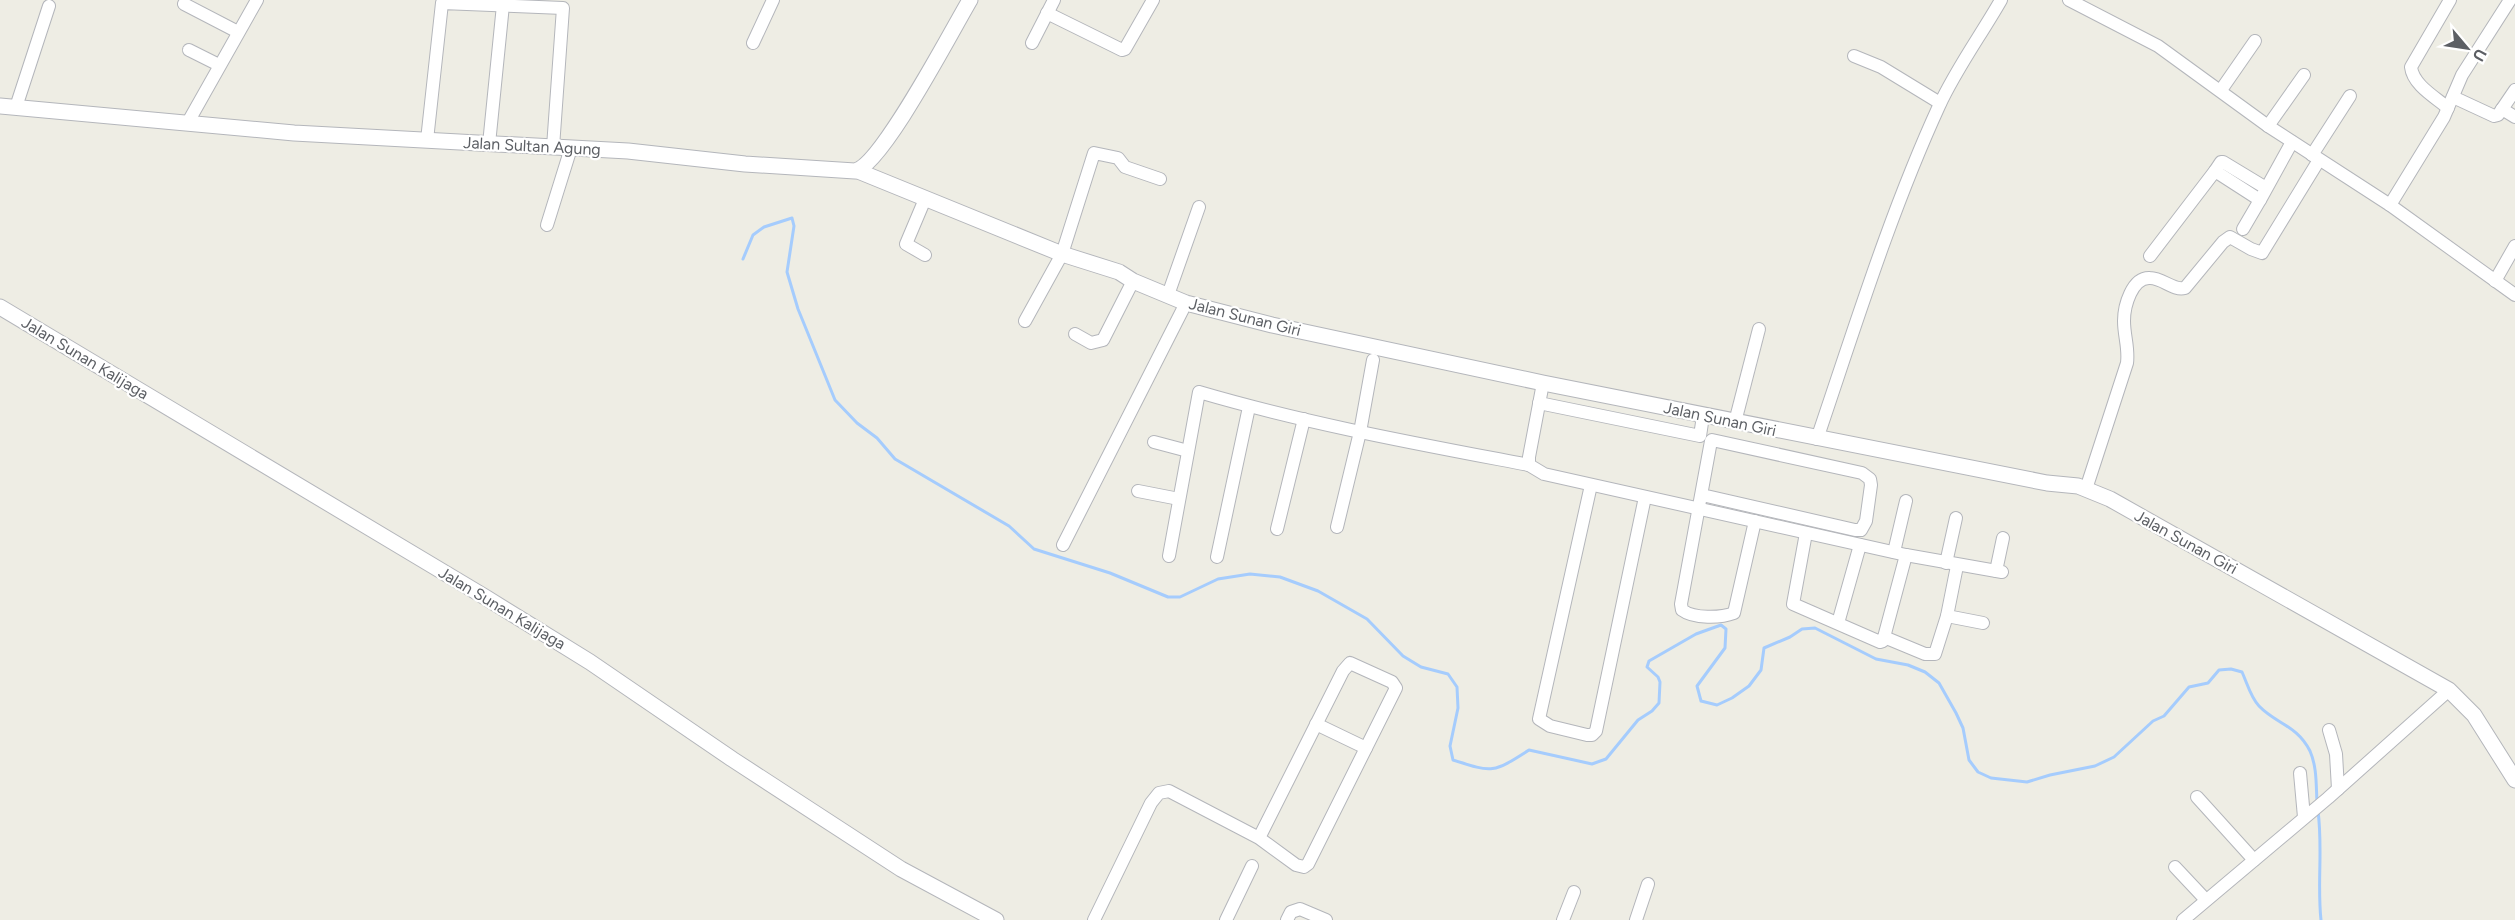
<svg xmlns="http://www.w3.org/2000/svg" width="2515" height="920" font-family="Figtree,sans-serif">
  <style>
    .lines { fill: none; stroke-linecap: round; stroke-linejoin: round }
    .stream { stroke: #a5ccfd; stroke-width: 3 }
    .minor-casing { stroke: #b4b6bb; stroke-width: 14 }
    .tertiary-casing { stroke: #b4b6bb; stroke-width: 17 }
    .minor { stroke: #fff; stroke-width: 12 }
    .tertiary { stroke: #fff; stroke-width: 15 }
    .labels { text-anchor: middle; dominant-baseline: central; stroke-width: 4.5; stroke-linejoin: round; paint-order: stroke }
    .street-label { font-size: 16px; fill: #5c5f64; stroke: #fff }
  </style>
  <rect width="100%" height="100%" fill="#eeede4"/>
  <g class="lines">
    <!-- stream -->
    <g class="stream">
      <path d="M743,259L753,235L764,227L792,218L794,226L787,272L798,309L835,400L857,423L877,438L895,459L1009,526L1034,549L1110,573L1168,597H1180L1218,579L1250,574L1280,577L1318,591L1367,619L1403,656L1421,667L1448,674L1457,687L1458,708L1450,746L1453,760C1493,773 1493,773 1529,750L1592,764L1606,759L1638,720L1652,711L1659,703L1660,682L1658,677L1647,667L1649,661L1696,634L1721,625L1726,629L1725,648L1697,686L1701,701L1717,705L1732,698L1749,686L1761,670L1764,648L1790,637L1802,629L1815,628L1876,659L1908,665L1925,672L1939,683L1956,713L1963,728L1969,760L1978,772L1991,778L2027,782L2050,775L2095,766L2114,757L2153,721L2164,716L2189,687L2208,683L2219,670L2231,669L2242,672C2247,683 2251,698 2259,706C2276,724 2297,725 2310,751C2317,767 2316,785 2317,802"/>
      <path d="M2318,811C2323,848 2317,884 2321,920"/>
    </g>
    <!-- minor casing -->
    <g class="minor-casing">
      <g id="minor">
        <polyline points="2069,0 2158,46 2268,126 2390,205 2515,295"/>
        <polyline points="184,4 238,32"/>
        <polyline points="1047,13 1122,50 1125,49 1153,0"/>
        <polyline points="753,43 773,0"/>
        <polyline points="1032,43 1054,0"/>
        <polyline points="189,50 219,65"/>
        <polyline points="1854,56 1881,67 1940,103"/>
        <polyline points="2221,90 2255,41"/>
        <polyline points="2453,97 2494,116 2498,115 2515,90"/>
        <polyline points="16,107 49,6"/>
        <path d="M2448,108C2435,97 2413,85 2411,67L2450,0"/>
        <polyline points="2502,109 2515,117"/>
        <polyline points="187,124 257,0"/>
        <polyline points="2268,126 2304,75"/>
        <polyline points="427,140 442,3 563,8 553,147"/>
        <polyline points="489,144 503,5"/>
        <polyline points="2312,155 2350,96"/>
        <polyline points="2215,171 2221,162 2223,162 2266,188"/>
        <polyline points="2390,205 2444,117 2462,75 2510,0"/>
        <polyline points="547,225 571,148"/>
        <polyline points="2243,229 2260,200"/>
        <polyline points="925,255 906,244 925,199"/>
        <polyline points="2150,256 2215,171 2260,200 2292,142"/>
        <polyline points="2495,281 2515,246"/>
        <polyline points="1168,295 1199,207"/>
        <polyline points="1025,321 1062,254 1094,153 1118,158 1125,167 1160,179"/>
        <polyline points="1075,334 1091,343 1103,340 1133,281"/>
        <polyline points="1543,383 1529,457 1529,465 1544,474 1906,555 2002,572"/>
        <polyline points="1539,403 1700,436 1703,416"/>
        <polyline points="1735,422 1759,329"/>
        <path d="M1817,439C1855,327 1890,213 1939,106C1956,69 1981,35 2001,0"/>
        <polyline points="1154,442 1188,451"/>
        <polyline points="1591,485 1539,719 1550,726 1587,735 1592,735 1596,731 1645,497"/>
        <path d="M2086,489L2127,363C2129,348 2124,336 2124,321C2124,306 2132,277 2150,278C2163,278 2173,291 2185,288L2223,242L2230,237L2251,249L2262,253L2319,160"/>
        <polyline points="1138,491 1179,499"/>
        <path d="M1702,495L1855,530H1861L1866,521L1871,485L1870,479L1862,473L1712,440L1711,441L1681,604L1682,610C1694,619 1721,618 1734,613L1755,521"/>
        <polyline points="1337,527 1360,432 1373,360"/>
        <polyline points="1277,529 1304,419"/>
        <polyline points="1806,533 1793,604 1880,642 1883,641 1906,555"/>
        <polyline points="1063,545 1186,303"/>
        <polyline points="1894,552 1906,501"/>
        <path d="M1169,556L1199,392C1308,424 1419,444 1529,465"/>
        <polyline points="1217,557 1249,407"/>
        <polyline points="1946,563 1956,518"/>
        <polyline points="1996,571 2003,538"/>
        <polyline points="1947,616 1983,623"/>
        <polyline points="1838,623 1860,545"/>
        <polyline points="1884,637 1925,654 1935,654 1947,616 1957,566"/>
        <polyline points="1316,724 1366,748"/>
        <polyline points="2329,730 2336,754 2338,789"/>
        <polyline points="2300,773 2304,817"/>
        <polyline points="2197,797 2254,860"/>
        <polyline points="2175,867 2206,900"/>
        <polyline points="1094,920 1151,803 1159,793 1169,791 1259,838 1343,671 1350,663 1392,682 1396,688 1308,864 1304,867 1296,865 1259,838"/>
        <polyline points="1226,920 1252,866"/>
        <polyline points="1287,920 1291,912 1300,909 1326,920"/>
        <polyline points="1563,920 1574,892"/>
        <polyline points="1636,920 1648,884"/>
        <polyline points="2183,920 2328,798 2449,690"/>
      </g>
    </g>
    <!-- tertiary casing -->
    <g class="tertiary-casing">
      <g id="tertiary">
        <path d="M0,106L294,133L628,151L745,164L855,171C882,165 952,30 970,0"/>
        <polyline points="858,171 1062,254 1119,272 1133,281 1186,303 1272,325 1543,383 2047,483 2078,486 2110,499 2449,690 2474,715 2515,780"/>
        <polyline points="0,307 485,597 590,662 732,759 901,869 996,920"/>
      </g>
    </g>
    <!-- minor -->
    <use href="#minor" class="minor"/>
    <!-- tertiary -->
    <use href="#tertiary" class="tertiary"/>
  </g>
  <g class="labels">
    <!-- street labels -->
    <g class="street-label">
      <text transform="translate(532 146) rotate(3)">Jalan Sultan Agung</text>
      <text transform="translate(1245 317) rotate(14)">Jalan Sunan Giri</text>
      <text transform="translate(85 358) rotate(31)">Jalan Sunan Kalijaga</text>
      <text transform="translate(1720 419) rotate(12)">Jalan Sunan Giri</text>
      <text transform="translate(2186 542) rotate(29)">Jalan Sunan Giri</text>
      <text transform="translate(502 608) rotate(31)">Jalan Sunan Kalijaga</text>
    </g>
  </g>
  <!-- north arrow -->
  <g transform="translate(2467 48) rotate(119)" stroke="#ffffff" stroke-width="4.5" paint-order="stroke">
  <path d="M0-4.5L10 22L0 15L-10 22Z" fill="#5c5f64"/>
  <text y="-9" font-size="16" font-weight="bold" text-anchor="middle" fill="#5c5f64">U</text>
  </g>
</svg>
